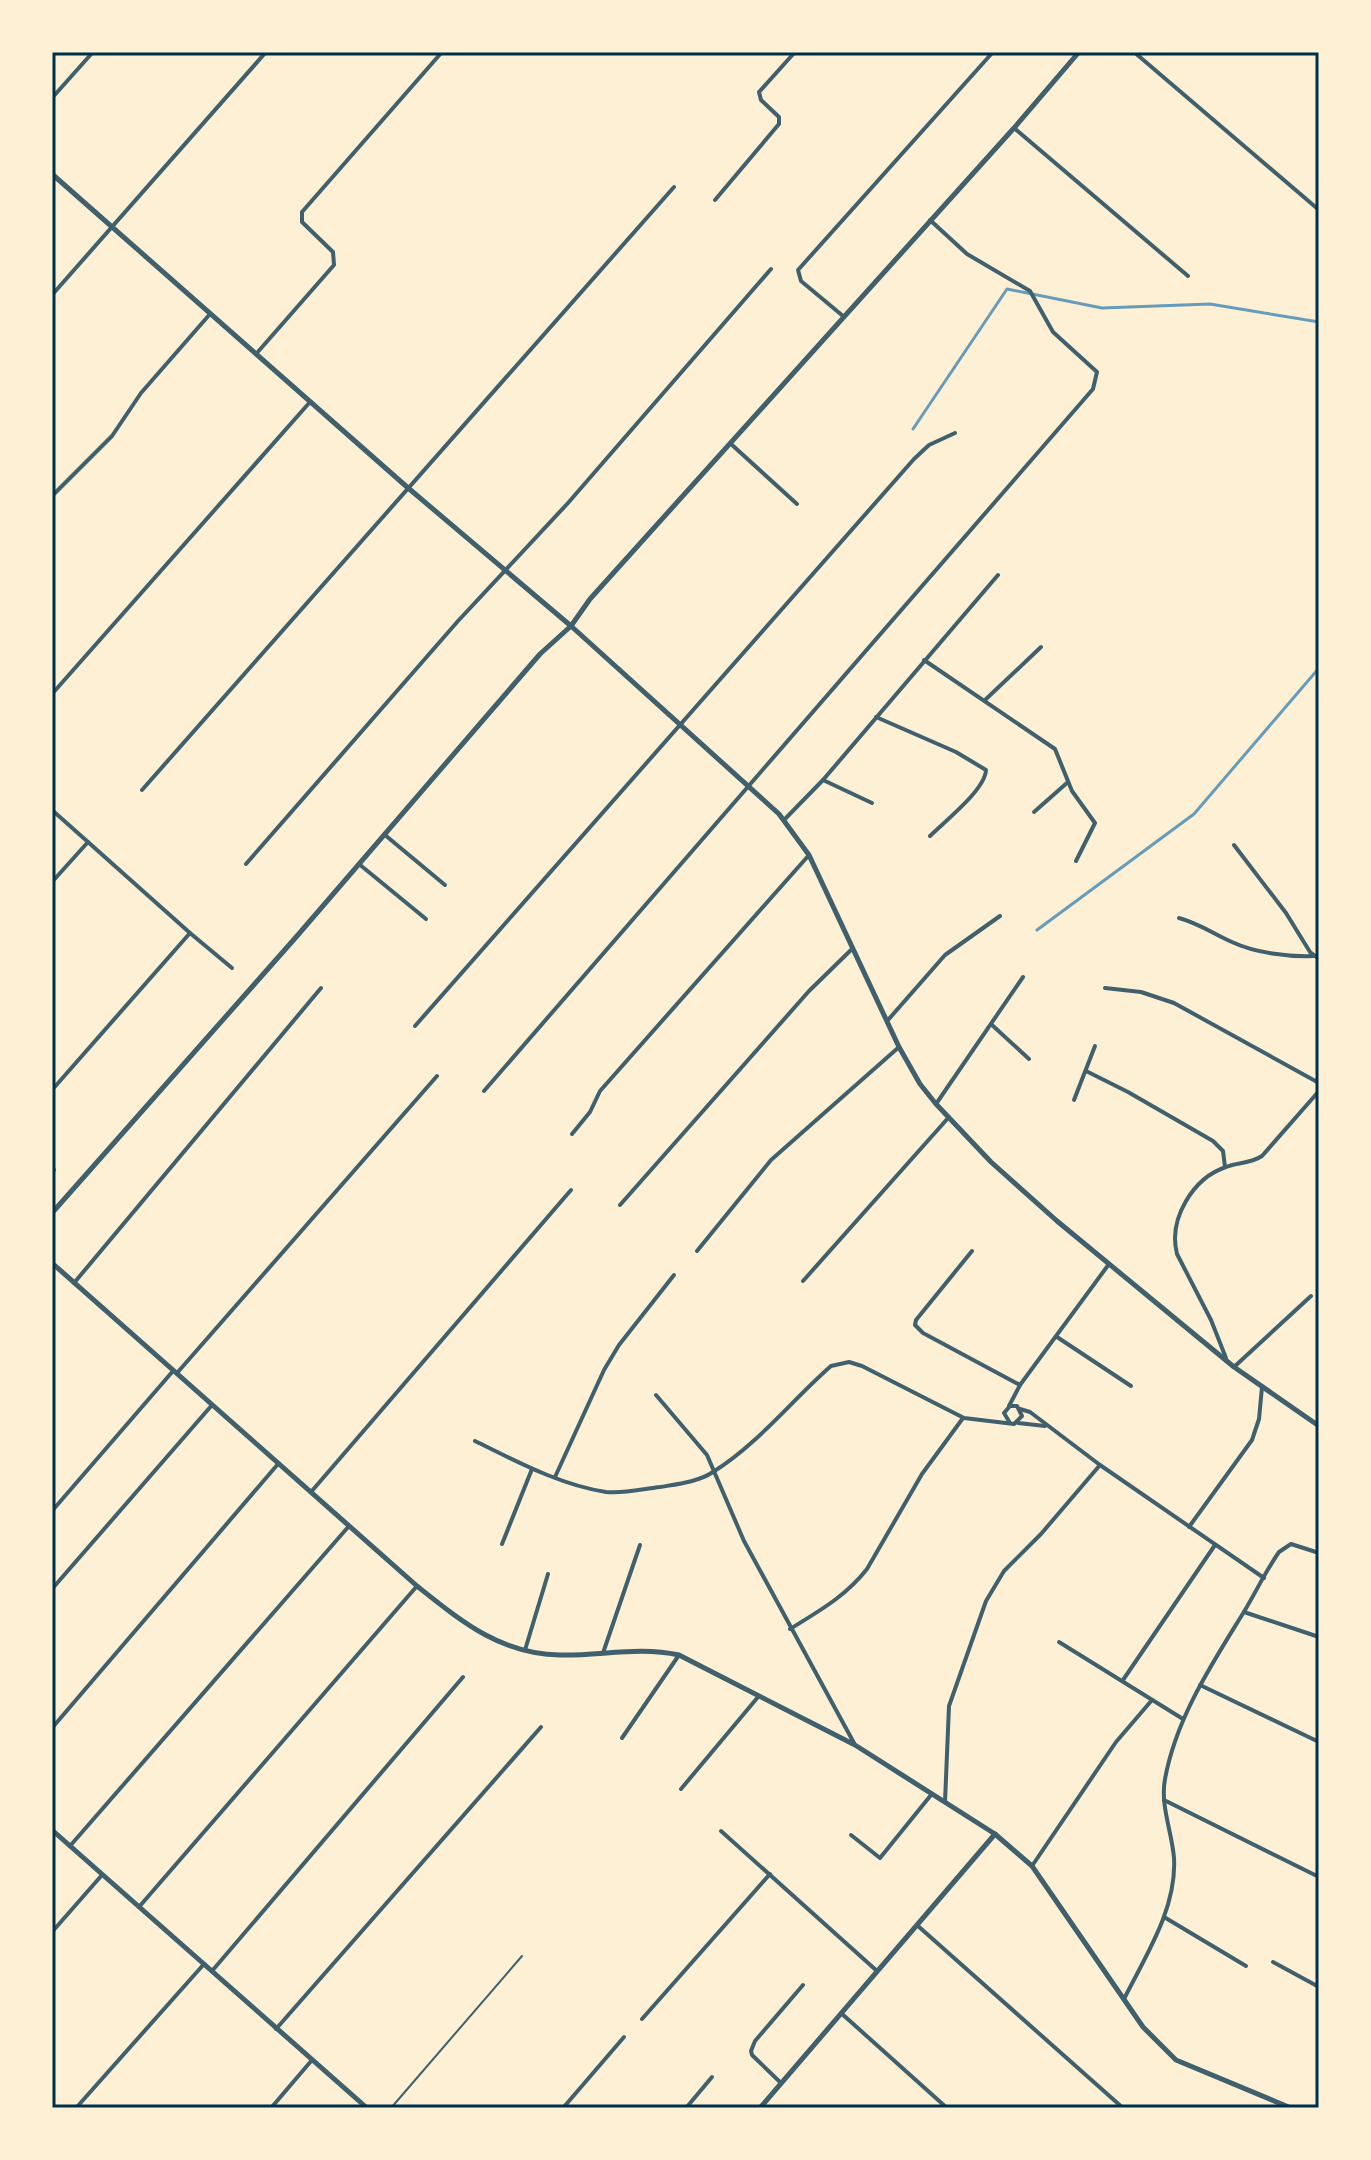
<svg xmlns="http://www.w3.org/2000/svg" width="1371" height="2160" font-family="Ubuntu,sans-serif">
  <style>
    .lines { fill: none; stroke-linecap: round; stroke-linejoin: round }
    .stream { stroke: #669bbc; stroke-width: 3 }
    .service { stroke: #3f606c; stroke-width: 2 }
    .minor { stroke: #3f606c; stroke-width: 4 }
    .tertiary { stroke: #3f606c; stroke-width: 5 }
    .neatline { fill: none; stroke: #003049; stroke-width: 3 }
  </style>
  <rect width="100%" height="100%" fill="#fdf0d5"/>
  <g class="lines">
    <!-- stream -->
    <g class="stream">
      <polyline points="913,429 1007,289 1102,308 1210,304 1319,322"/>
      <polyline points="1037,930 1194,814 1319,668"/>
    </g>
    <!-- service -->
    <polyline class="service" points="391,2108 522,1956"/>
    <!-- minor -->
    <g class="minor">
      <polyline points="1134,52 1319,210"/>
      <polyline points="52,98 93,52"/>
      <polyline points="1014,128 1188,276"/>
      <polyline points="715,200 779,124 779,117 761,100 759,92 795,52"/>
      <polyline points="52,295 266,52"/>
      <polyline points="843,316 801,281 798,270 993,52"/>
      <polyline points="256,354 334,265 333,252 302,222 302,212 442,52"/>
      <polyline points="731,444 797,504"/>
      <polyline points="52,496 112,436 141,393 210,314"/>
      <polyline points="924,660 1055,749 1072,791 1095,823 1076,861"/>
      <polyline points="52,694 310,402"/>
      <polyline points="985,700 1041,647"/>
      <path d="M876,717L956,752L986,770C985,790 945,821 930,836"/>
      <polyline points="823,780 872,803"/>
      <polyline points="142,790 674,187"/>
      <polyline points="52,810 88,842"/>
      <polyline points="1034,812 1068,782"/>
      <polyline points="784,820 823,780 998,575"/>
      <polyline points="385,835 445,885"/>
      <polyline points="1234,845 1286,913 1310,952 1319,959"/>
      <polyline points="246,864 458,621 568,503 771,269"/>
      <polyline points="359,864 426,919"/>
      <polyline points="52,882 88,842 190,933 52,1090"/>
      <path d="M1179,918C1198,923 1214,934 1232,942C1255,953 1289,957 1314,956"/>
      <polyline points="190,933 232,968"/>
      <polyline points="1105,988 1141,992 1174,1003 1319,1083"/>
      <polyline points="888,1020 945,955 1000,916"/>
      <polyline points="992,1025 1029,1059"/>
      <polyline points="415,1026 914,459 929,445 955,433"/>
      <polyline points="1086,1071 1128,1092 1213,1141 1223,1151 1225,1167"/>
      <polyline points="484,1091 1093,389 1097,372 1053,332 1030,291 967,254 930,220"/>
      <polyline points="1074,1100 1095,1046"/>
      <polyline points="936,1104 1023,977"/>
      <polyline points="572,1134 590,1112 600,1091 809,855"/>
      <polyline points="52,1168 54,1170"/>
      <polyline points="620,1205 809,991 852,949"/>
      <polyline points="697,1251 771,1160 899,1047"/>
      <polyline points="972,1251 916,1320 915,1325 923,1333 1020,1385"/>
      <polyline points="803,1281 949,1117"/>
      <polyline points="74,1283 321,988"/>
      <polyline points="1057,1337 1131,1386"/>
      <path d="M1226,1358L1211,1320L1177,1254C1168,1219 1193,1178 1226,1167C1238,1162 1250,1164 1262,1156L1319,1091"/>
      <polyline points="1234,1367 1311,1296"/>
      <polyline points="177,1373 437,1076"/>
      <polyline points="656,1395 707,1455 744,1541 854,1743"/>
      <polyline points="1009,1406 1020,1385 1109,1264"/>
      <polyline points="1020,1409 1030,1412 1100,1465 1264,1578"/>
      <polyline points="1018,1423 1045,1426"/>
      <path d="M475,1441C516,1461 560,1485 606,1492C624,1494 642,1489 660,1487C678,1484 698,1482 713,1472C757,1445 792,1400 831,1366L849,1362L862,1366L964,1418L1014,1424L1022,1416L1017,1406H1010L1004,1413L1010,1423"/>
      <polyline points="555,1477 604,1370 619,1345 674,1275"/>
      <polyline points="311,1492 571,1190"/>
      <polyline points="52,1511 173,1371"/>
      <polyline points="1189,1527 1252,1440 1259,1419 1262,1387"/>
      <polyline points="502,1544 532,1469"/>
      <polyline points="52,1589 212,1405"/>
      <polyline points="1244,1612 1319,1637"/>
      <path d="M790,1629C819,1611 846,1596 867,1569L922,1474L963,1418"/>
      <polyline points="1059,1642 1183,1719"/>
      <polyline points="525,1650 548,1574"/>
      <polyline points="603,1653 640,1545"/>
      <polyline points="1123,1680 1215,1545"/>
      <polyline points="1200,1685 1319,1742"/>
      <polyline points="52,1728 278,1464"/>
      <polyline points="622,1738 679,1655"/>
      <polyline points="681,1789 758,1697"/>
      <polyline points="1164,1800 1319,1877"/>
      <polyline points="945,1802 949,1706 986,1601 1004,1571 1041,1534 1100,1465"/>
      <polyline points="721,1831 877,1971"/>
      <polyline points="851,1835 880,1858 931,1795"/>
      <polyline points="70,1846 349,1526"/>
      <polyline points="1032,1866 1116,1742 1152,1700"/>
      <polyline points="139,1907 417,1586"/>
      <polyline points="1164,1917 1246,1966"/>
      <polyline points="918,1926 1123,2108"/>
      <polyline points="52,1932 102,1875"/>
      <polyline points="1273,1962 1319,1987"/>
      <polyline points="212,1971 463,1677"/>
      <path d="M1124,1999C1146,1955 1177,1908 1174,1858C1172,1832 1160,1805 1165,1779C1176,1719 1210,1667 1242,1615C1255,1594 1265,1572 1279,1552L1291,1544L1319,1553"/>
      <polyline points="841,2013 947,2108"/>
      <polyline points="642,2019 770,1874"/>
      <polyline points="276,2029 541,1727"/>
      <polyline points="781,2083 752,2055 751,2051 755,2041 803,1985"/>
      <polyline points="76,2108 204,1964"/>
      <polyline points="271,2108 312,2060"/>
      <polyline points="563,2108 624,2037"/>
      <polyline points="686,2108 712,2077"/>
    </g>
    <!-- tertiary -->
    <g class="tertiary">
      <polyline points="52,174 407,487 571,626 779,814 809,855 899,1047 920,1084 936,1104 991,1162 1057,1221 1234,1367 1319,1426"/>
      <polyline points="52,1213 297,936 540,654 571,626 590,599 1014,128 1079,52"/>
      <path d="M52,1263L417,1586C461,1621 500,1654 560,1655C600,1656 639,1646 679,1655L855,1745L995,1834L1032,1866L1143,2027L1176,2060L1291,2108"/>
      <polyline points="52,1830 367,2108"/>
      <polyline points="760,2108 995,1834"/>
    </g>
  </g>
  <!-- border -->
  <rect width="1371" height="2160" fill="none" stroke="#fdf0d5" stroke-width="108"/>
  <rect x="54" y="54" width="1263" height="2052" class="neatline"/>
</svg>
